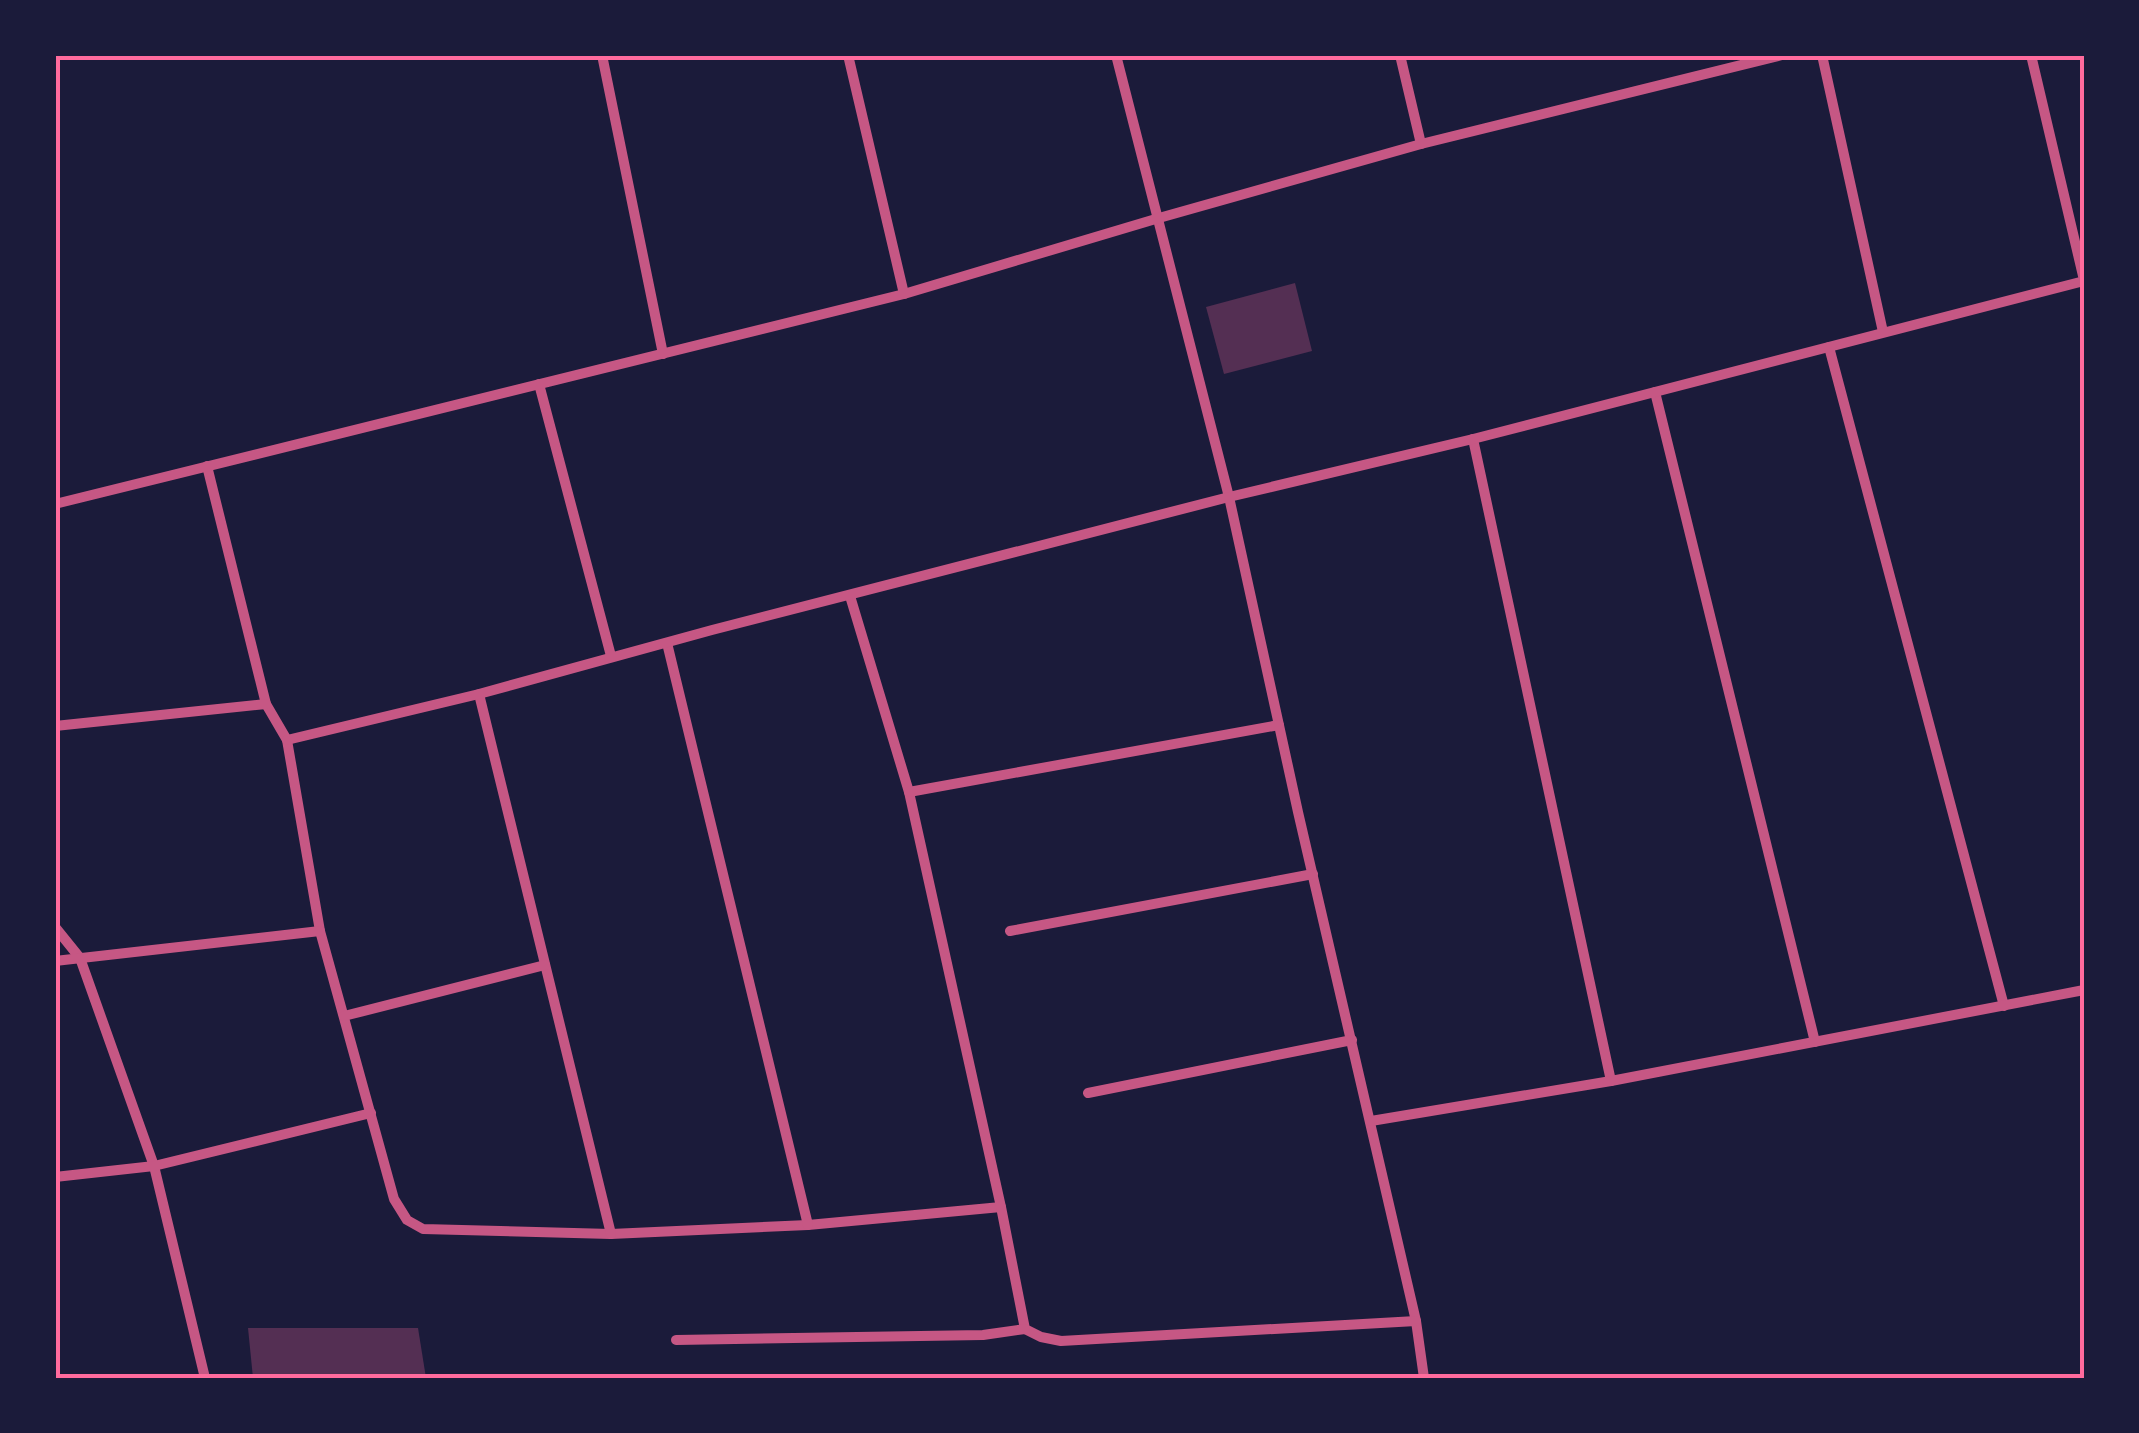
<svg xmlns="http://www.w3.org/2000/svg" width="2139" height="1433" font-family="Quicksand,sans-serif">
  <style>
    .building { fill: #542f53 }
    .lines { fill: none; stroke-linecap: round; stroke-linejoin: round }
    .minor { stroke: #c65784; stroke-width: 10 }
    .neatline { fill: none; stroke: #ff6b9d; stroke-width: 4 }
  </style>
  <rect width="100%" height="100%" fill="#1b1b3a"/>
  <!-- building -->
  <g class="building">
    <polygon points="1295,283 1312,351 1224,374 1206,307"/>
    <polygon points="248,1328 418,1328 426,1378 253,1378"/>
  </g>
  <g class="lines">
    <!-- minor -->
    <g class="minor">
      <polyline points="602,55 663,354"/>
      <polyline points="848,55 904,294"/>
      <polyline points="1116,55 1229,497 1298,812 1416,1321 1424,1378"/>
      <polyline points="1400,55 1421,144"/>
      <polyline points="1822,55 1883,332"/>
      <polyline points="2031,55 2084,280"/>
      <polyline points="1829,347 2004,1006"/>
      <polyline points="539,384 611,656"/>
      <polyline points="1655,392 1815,1042"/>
      <polyline points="1473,439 1611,1081"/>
      <polyline points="207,466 266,704 287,740 320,931 394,1199 407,1220 423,1229 611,1234 808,1225 1001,1207"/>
      <polyline points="55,504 904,294 1159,218 1421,144 1782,55"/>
      <polyline points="850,596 909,792 1001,1207 1025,1329 1041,1337 1061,1341 1416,1321"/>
      <polyline points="667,643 808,1225"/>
      <polyline points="479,694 611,1234"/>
      <polyline points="55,726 266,704"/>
      <polyline points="287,740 479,694 712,630 1229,497 1473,439 2084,281"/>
      <polyline points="909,792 1279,725"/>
      <polyline points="55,927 80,958 154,1166 205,1378"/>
      <polyline points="1010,931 1313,874"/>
      <polyline points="55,961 320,931"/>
      <polyline points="344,1016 545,965"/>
      <polyline points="1088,1093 1352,1040"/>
      <polyline points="1371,1121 1611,1081 2084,990"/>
      <polyline points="55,1177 154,1166 371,1113"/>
      <polyline points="676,1340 983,1335 1025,1329"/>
    </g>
  </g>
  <!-- border -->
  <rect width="2139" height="1433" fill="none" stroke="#1b1b3a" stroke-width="115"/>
  <rect x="58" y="58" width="2024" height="1318" class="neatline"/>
</svg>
